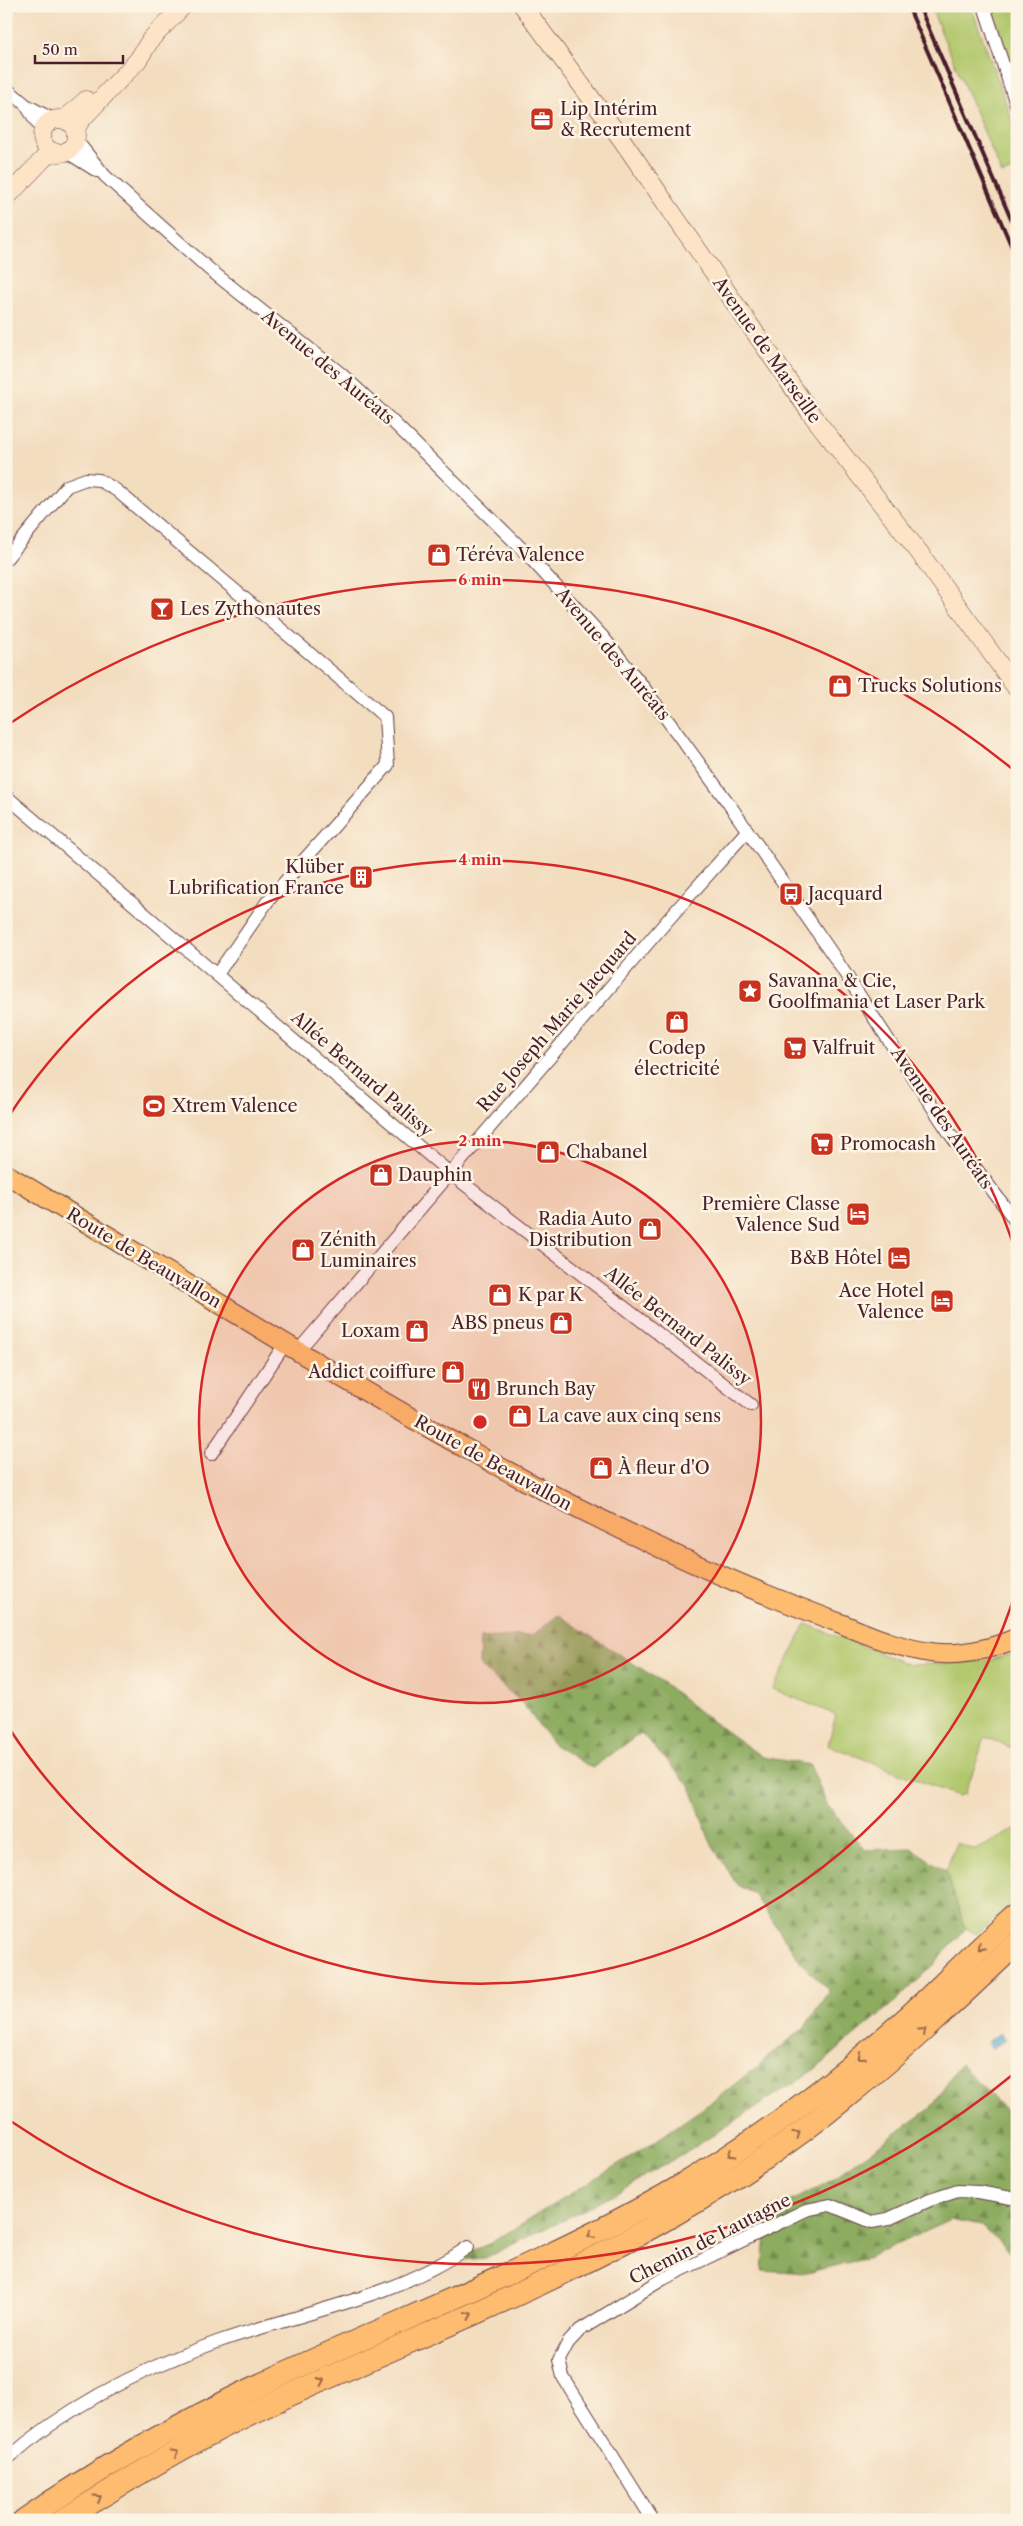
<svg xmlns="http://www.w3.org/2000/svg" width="1023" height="2526" font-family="'Libre Caslon Text',serif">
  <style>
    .grass { fill: #b2c86d; stroke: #7e744c }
    .forest { fill: url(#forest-firs); stroke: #6c6646 }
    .water { fill: url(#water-ripples); stroke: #4e637c }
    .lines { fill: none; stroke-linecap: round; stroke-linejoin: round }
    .street-casing { stroke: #633c41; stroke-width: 14 }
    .secondary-casing { stroke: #633c41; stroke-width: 19 }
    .primary-casing { stroke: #633c41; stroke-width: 21 }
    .highway-casing { stroke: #633c41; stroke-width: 24 }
    .street { stroke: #fff; stroke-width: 12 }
    .secondary { stroke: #fee4c6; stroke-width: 18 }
    .primary { stroke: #fdbc70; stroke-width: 19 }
    .highway { stroke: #fdbc70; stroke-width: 22 }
    .rail { stroke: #4a1f2b; stroke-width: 4 }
    .oneway { stroke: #9b664a }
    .ring { fill: none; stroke: #d62828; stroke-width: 2.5 }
    .labels { text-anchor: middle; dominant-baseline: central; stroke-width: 5; stroke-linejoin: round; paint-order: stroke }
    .poi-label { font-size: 18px; fill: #4a1f2b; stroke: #fcf5e5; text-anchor: start }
    .street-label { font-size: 18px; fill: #4a1f2b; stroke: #fcf5e5 }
    .centre { fill: #d62828; stroke: #fcf5e5; stroke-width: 2.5 }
    .ring-label { font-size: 15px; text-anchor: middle; font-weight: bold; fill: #d62828; stroke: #fcf5e5; stroke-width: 5; stroke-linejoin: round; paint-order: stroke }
  </style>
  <defs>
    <pattern id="forest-firs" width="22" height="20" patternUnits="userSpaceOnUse" patternTransform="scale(1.25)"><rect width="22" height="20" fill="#8dac60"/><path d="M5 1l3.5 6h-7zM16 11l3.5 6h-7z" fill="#758b4f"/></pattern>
    <pattern id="water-ripples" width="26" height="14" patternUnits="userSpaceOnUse" patternTransform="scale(1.25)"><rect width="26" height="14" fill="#51a7cd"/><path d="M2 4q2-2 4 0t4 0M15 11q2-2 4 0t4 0" fill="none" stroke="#4587a7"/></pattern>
  </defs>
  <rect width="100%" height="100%" fill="#fcf5e5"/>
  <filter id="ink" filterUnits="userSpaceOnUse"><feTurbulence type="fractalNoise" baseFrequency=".02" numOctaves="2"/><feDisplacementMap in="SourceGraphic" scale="10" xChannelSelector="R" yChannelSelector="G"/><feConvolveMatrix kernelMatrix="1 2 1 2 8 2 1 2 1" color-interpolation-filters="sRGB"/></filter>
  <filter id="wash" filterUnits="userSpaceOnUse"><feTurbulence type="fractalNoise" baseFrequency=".0096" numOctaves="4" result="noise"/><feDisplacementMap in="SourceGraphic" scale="20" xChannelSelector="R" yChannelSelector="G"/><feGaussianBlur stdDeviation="1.12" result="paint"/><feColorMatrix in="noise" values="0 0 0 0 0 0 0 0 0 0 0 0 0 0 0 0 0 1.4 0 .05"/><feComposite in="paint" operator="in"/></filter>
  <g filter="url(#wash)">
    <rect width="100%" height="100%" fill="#f3ddbf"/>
    <!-- grass -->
    <g class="grass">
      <polygon points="930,6 971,6 1014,125 1017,168 1002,174"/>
      <polygon points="991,6 1017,6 1017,83"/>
      <polygon points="806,1624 910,1665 985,1661 1017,1653 1017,1750 985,1737 965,1794 958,1796 828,1745 836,1715 773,1689"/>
      <polygon points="1017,1828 1017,1899 977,1934 965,1928 946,1871 956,1843 976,1850"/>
    </g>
    <!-- forest -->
    <g class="forest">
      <polygon points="558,1615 665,1684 702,1714 762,1757 810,1765 828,1806 865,1850 911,1848 946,1871 965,1928 932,1967 898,1999 815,2069 698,2145 611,2196 485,2258 447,2261 491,2243 654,2142 719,2097 804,2028 829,1991 802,1964 754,1894 737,1885 710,1841 690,1786 641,1733 592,1768 554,1745 522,1703 479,1665 480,1638 533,1635"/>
      <polygon points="960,2064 1017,2122 1017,2259 982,2226 950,2220 869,2257 806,2273 762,2270 767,2212 822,2186 930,2109"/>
    </g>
    <!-- water -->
    <polygon class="water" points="1000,2033 1005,2040 992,2049 987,2042"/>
  </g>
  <g filter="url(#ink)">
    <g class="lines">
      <!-- street casing -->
      <g class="street-casing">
        <g id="street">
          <polyline points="984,6 1017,107"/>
          <polyline points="6,88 26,105 54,120"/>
          <polyline points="27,107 43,132"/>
          <polyline points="76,140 105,176 209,269 340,373 394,423 519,546 602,636 641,684 729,804 833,955 950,1134 1017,1223"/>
          <polyline points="65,151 97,171"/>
          <polyline points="6,559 67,486 86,479 99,480 116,490 385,717 388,765 267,902 218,973"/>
          <polyline points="6,796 450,1173 751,1405"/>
          <polyline points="297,1352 666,922 747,831"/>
          <polyline points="211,1454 285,1344"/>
          <path d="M6,2460C67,2406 141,2369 217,2342C301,2312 393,2299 468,2247"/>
          <polyline points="653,2520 563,2377 559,2360 568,2343 580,2330 663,2279 806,2210 830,2205 872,2222 888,2219 930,2200 958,2191 978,2192 1017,2199"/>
        </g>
      </g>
      <!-- secondary casing -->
      <g class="secondary-casing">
        <g id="secondary">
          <polyline points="523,6 622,140 812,415 919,552 1017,689"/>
          <circle cx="59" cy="136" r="17"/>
          <polyline points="64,120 86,100"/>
          <polyline points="75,130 81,120 138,60 151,39 183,6"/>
          <polyline points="6,198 46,156 54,152"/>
        </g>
      </g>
      <!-- primary casing -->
      <g class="primary-casing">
        <path id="primary" d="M6,1174C84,1222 162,1268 240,1316C403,1416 565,1509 741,1584C774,1598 808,1611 842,1624C871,1636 901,1649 934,1653C962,1656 991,1649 1017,1638"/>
      </g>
      <!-- highway casing -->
      <g class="highway-casing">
        <g id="highway">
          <path d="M24,2520C106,2463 195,2415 285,2373C415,2313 549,2262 674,2190C759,2140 837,2081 910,2015C946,1982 980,1946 1017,1914"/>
          <path d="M63,2520C124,2482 185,2445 249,2414C388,2347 534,2295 668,2218C730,2183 791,2143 845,2098C905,2049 961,1996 1017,1943"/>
        </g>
      </g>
      <!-- street -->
      <use href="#street" class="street"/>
      <!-- secondary -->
      <use href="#secondary" class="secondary"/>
      <!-- primary -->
      <use href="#primary" class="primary"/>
      <!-- highway -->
      <use href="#highway" class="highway"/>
      <!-- rail -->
      <g class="rail">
        <polyline points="908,6 1017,259"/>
        <polyline points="919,6 1017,233"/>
      </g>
    </g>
    <!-- one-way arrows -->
    <defs><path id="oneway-chevron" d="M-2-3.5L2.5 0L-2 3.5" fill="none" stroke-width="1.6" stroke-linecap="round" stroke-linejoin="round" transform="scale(1.25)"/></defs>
    <g class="oneway">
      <use href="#oneway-chevron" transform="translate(981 1947) rotate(137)"/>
      <use href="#oneway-chevron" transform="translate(923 2031) rotate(-42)"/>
      <use href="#oneway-chevron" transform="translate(861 2057) rotate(140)"/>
      <use href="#oneway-chevron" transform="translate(797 2134) rotate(-36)"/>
      <use href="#oneway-chevron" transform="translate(731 2154) rotate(148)"/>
      <use href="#oneway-chevron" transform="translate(591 2235) rotate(153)"/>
      <use href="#oneway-chevron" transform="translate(469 2315) rotate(-24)"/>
      <use href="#oneway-chevron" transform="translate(321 2381) rotate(-25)"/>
      <use href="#oneway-chevron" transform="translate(175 2453) rotate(-29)"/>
      <use href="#oneway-chevron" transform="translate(98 2498) rotate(-32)"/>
    </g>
  </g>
  <!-- distance rings -->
  <circle cx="480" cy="1422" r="281" fill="#d62828" fill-opacity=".12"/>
  <g class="ring">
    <circle cx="480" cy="1422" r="281"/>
    <path d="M1016 1591A562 562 0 0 1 9 1728M9 1116A562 562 0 0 1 1016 1253"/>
    <path d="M1016 2072A842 842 0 0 1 9 2120M9 724A842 842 0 0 1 1016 772"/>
  </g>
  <!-- icons -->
  <defs>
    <g id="office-square" transform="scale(1.25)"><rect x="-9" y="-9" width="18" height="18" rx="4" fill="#c8321e" stroke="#fcf5e5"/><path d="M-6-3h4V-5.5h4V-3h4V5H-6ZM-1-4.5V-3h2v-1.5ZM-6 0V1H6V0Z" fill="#fff"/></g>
    <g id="shop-square" transform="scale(1.25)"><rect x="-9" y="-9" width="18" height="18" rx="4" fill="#c8321e" stroke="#fcf5e5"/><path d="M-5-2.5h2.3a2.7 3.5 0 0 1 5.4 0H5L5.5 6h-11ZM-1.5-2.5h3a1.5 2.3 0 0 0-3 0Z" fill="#fff"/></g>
    <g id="bar-square" transform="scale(1.25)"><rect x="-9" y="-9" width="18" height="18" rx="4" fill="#c8321e" stroke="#fcf5e5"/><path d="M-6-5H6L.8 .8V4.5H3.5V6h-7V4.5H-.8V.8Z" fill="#fff"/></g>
    <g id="building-square" transform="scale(1.25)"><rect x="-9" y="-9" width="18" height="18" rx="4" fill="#c8321e" stroke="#fcf5e5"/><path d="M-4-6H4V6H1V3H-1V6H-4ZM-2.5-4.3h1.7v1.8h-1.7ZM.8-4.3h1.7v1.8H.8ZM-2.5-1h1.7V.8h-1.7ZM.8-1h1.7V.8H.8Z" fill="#fff"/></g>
    <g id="bus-square" transform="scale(1.25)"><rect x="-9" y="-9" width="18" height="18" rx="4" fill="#c8321e" stroke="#fcf5e5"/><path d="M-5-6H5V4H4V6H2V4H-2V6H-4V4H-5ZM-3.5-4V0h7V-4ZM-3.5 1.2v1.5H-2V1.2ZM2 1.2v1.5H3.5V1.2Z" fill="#fff"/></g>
    <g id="sight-square" transform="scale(1.25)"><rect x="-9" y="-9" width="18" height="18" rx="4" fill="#c8321e" stroke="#fcf5e5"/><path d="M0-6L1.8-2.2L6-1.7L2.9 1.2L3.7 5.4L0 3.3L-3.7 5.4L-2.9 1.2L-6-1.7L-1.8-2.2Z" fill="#fff"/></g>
    <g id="supermarket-square" transform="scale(1.25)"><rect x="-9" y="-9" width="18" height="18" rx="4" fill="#c8321e" stroke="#fcf5e5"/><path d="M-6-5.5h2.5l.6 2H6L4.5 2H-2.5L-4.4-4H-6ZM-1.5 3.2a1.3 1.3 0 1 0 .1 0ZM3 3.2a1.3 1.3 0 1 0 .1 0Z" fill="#fff"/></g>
    <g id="stadium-square" transform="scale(1.25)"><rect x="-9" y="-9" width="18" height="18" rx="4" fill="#c8321e" stroke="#fcf5e5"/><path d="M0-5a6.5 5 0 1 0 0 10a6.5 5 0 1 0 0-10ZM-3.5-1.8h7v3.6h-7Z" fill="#fff"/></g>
    <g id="hotel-square" transform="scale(1.25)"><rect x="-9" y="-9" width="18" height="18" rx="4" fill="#c8321e" stroke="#fcf5e5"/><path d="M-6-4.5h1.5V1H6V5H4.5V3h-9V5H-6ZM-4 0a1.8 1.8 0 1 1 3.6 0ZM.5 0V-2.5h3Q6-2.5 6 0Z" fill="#fff"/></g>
    <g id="restaurant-square" transform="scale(1.25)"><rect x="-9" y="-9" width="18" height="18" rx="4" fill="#c8321e" stroke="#fcf5e5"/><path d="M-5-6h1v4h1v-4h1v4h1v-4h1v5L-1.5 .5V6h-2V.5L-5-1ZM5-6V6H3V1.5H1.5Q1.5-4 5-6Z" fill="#fff"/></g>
  </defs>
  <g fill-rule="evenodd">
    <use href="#office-square" x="542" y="119"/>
    <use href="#shop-square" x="439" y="555"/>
    <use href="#bar-square" x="162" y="609"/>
    <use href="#shop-square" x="840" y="686"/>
    <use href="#building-square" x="361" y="877"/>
    <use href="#bus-square" x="791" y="894"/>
    <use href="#sight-square" x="750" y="991"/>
    <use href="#shop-square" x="677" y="1022"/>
    <use href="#supermarket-square" x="795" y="1048"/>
    <use href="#stadium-square" x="154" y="1106"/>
    <use href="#supermarket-square" x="822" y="1144"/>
    <use href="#shop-square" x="548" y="1152"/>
    <use href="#shop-square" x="381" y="1175"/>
    <use href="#hotel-square" x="858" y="1214"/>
    <use href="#shop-square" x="650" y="1229"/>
    <use href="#shop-square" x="303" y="1250"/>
    <use href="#hotel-square" x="899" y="1258"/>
    <use href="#shop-square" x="500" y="1295"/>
    <use href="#hotel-square" x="942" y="1301"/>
    <use href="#shop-square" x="561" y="1323"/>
    <use href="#shop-square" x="417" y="1331"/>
    <use href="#shop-square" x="453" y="1372"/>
    <use href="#restaurant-square" x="479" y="1389"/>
    <use href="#shop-square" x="520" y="1416"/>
    <use href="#shop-square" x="601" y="1468"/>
  </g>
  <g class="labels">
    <!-- poi labels -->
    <g class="poi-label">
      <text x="560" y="109">Lip Intérim<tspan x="560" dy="21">&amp; Recrutement</tspan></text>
      <text x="456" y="555">Téréva Valence</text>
      <text x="180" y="609">Les Zythonautes</text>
      <text x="858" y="686">Trucks Solutions</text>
      <text x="344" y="867" text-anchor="end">Klüber<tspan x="344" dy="21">Lubrification France</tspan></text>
      <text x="808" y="894">Jacquard</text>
      <text x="768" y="981">Savanna &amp; Cie,<tspan x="768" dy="21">Goolfmania et Laser Park</tspan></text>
      <text x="677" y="1048" text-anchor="middle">Codep<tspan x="677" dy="21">électricité</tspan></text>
      <text x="812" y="1048">Valfruit</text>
      <text x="172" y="1106">Xtrem Valence</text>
      <text x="840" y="1144">Promocash</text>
      <text x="566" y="1152">Chabanel</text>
      <text x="398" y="1175">Dauphin</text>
      <text x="840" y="1204" text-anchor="end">Première Classe<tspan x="840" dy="21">Valence Sud</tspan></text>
      <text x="632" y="1219" text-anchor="end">Radia Auto<tspan x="632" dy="21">Distribution</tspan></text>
      <text x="320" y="1240">Zénith<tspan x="320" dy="21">Luminaires</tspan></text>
      <text x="882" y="1258" text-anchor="end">B&amp;B Hôtel</text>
      <text x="924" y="1291" text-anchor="end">Ace Hotel<tspan x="924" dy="21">Valence</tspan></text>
      <text x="518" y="1295">K par K</text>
      <text x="544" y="1323" text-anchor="end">ABS pneus</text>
      <text x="400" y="1331" text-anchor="end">Loxam</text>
      <text x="436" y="1372" text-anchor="end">Addict coiffure</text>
      <text x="496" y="1389">Brunch Bay</text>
      <text x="538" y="1416">La cave aux cinq sens</text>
      <text x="618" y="1468">À fleur d'O</text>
    </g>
    <!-- street labels -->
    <g class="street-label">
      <text transform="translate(767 350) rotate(55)">Avenue de Marseille</text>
      <text transform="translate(328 367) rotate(40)">Avenue des Auréats</text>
      <text transform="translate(613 654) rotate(50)">Avenue des Auréats</text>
      <text transform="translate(557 1022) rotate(-49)">Rue Joseph Marie Jacquard</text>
      <text transform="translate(362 1074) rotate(41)">Allée Bernard Palissy</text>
      <text transform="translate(942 1118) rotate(56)">Avenue des Auréats</text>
      <text transform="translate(144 1258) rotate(31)">Route de Beauvallon</text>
      <text transform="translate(678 1326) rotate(38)">Allée Bernard Palissy</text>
      <text transform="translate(493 1463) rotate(29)">Route de Beauvallon</text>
      <text transform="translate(710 2239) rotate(-27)">Chemin de Lautagne</text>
    </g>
  </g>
  <circle cx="480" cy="1422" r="8" class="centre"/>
  <g class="ring-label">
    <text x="480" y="585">6 min</text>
    <text x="480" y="865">4 min</text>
    <text x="480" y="1146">2 min</text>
  </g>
  <!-- margin -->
  <rect width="1023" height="2526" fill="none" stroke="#fcf5e5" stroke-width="25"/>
  <!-- scale -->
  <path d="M35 55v8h88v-8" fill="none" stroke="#4a1f2b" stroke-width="2.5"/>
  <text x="42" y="55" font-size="15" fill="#4a1f2b" stroke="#fcf5e5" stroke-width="4" paint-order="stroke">50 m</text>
</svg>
